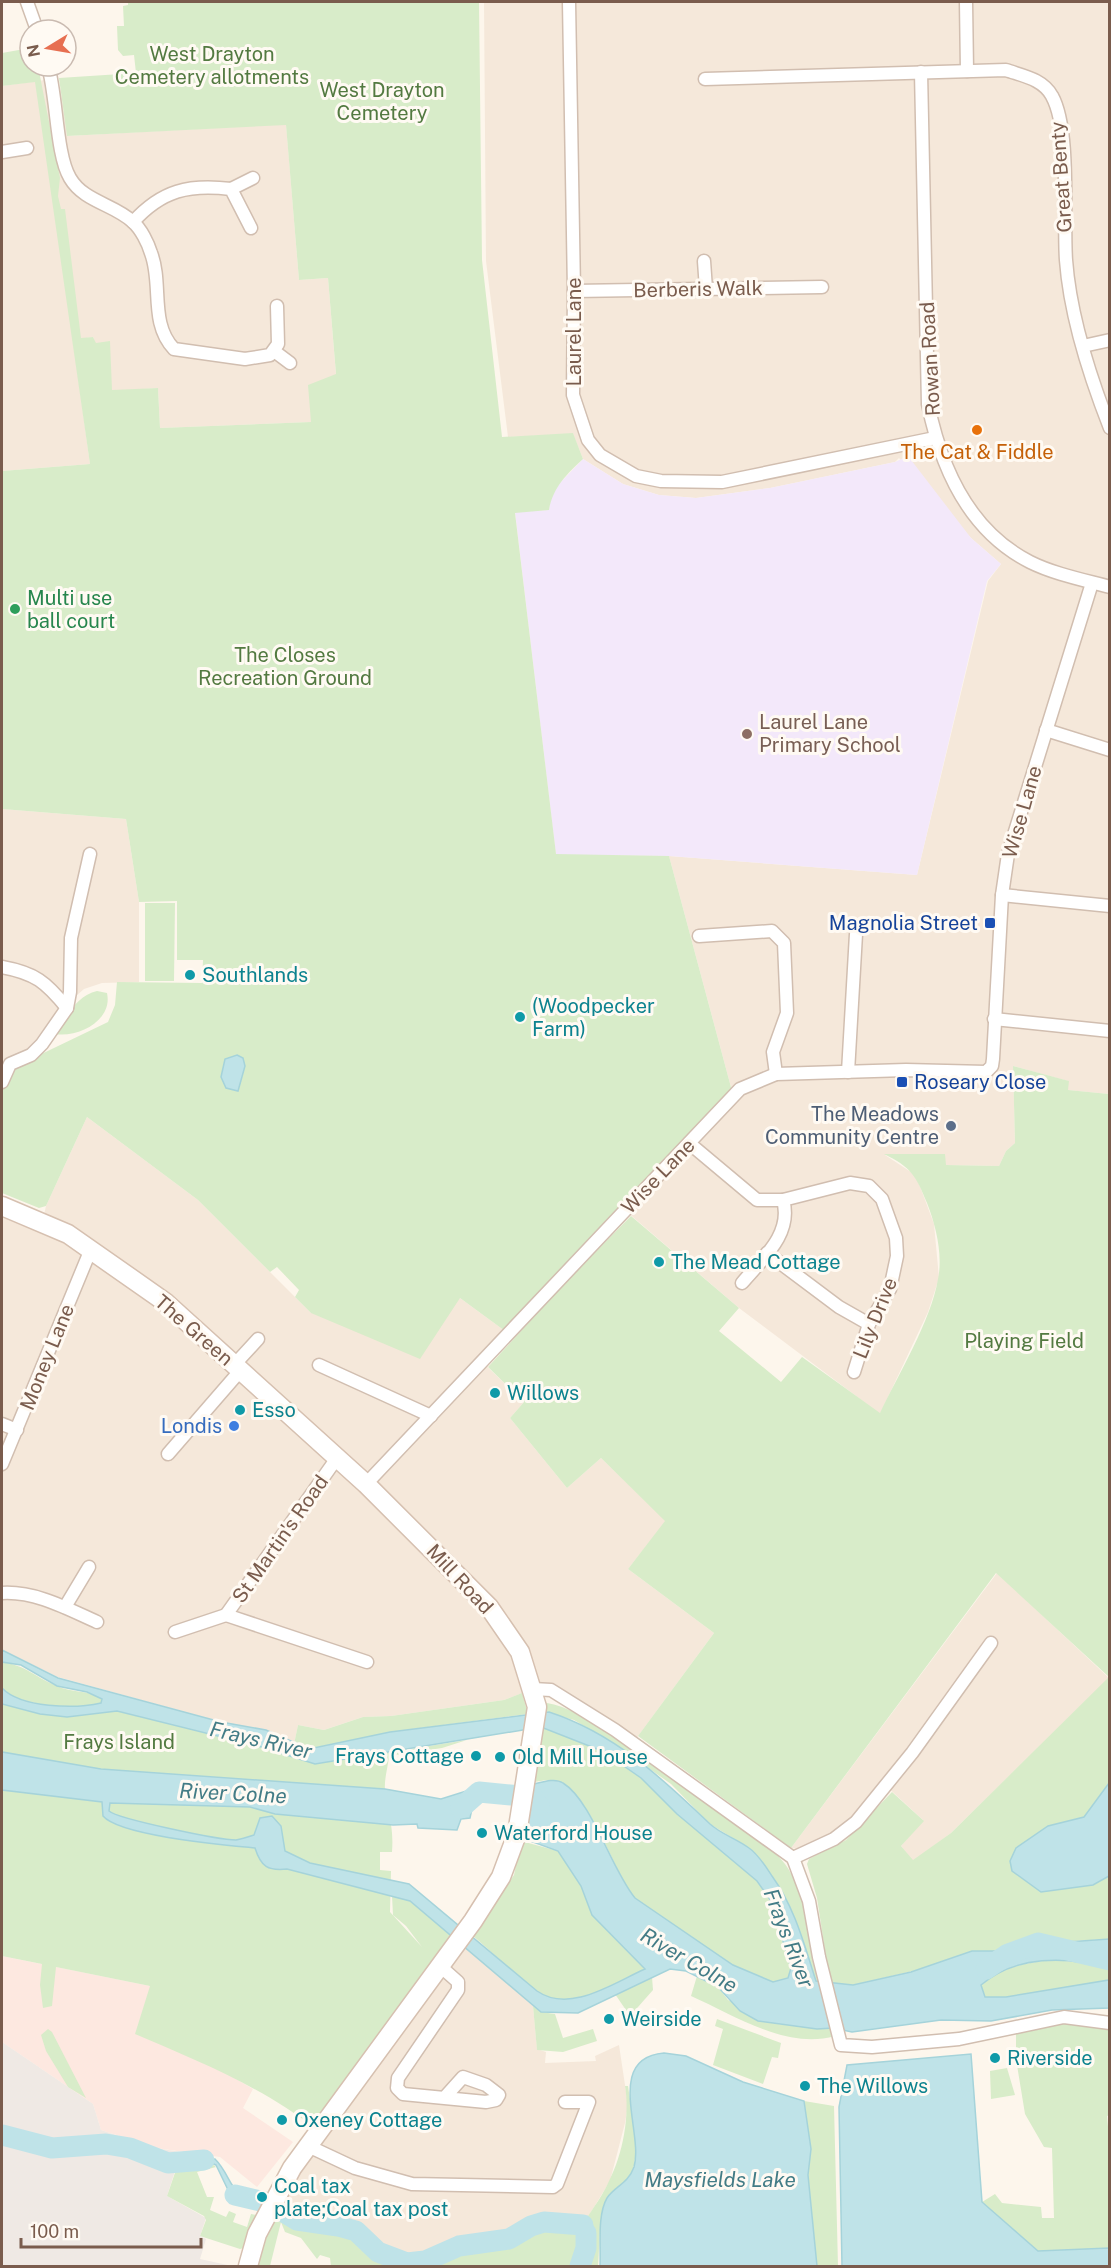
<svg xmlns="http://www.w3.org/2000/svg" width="1111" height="2268" font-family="'Public Sans',sans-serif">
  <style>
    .residential { fill: #f5e8da }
    .commercial { fill: #fde8e0 }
    .industrial { fill: #efe9e4 }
    .education { fill: #f3e8fa }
    .green { fill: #d8ecc9 }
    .water { fill: #bfe3e8; stroke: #a5d3da; stroke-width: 1.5 }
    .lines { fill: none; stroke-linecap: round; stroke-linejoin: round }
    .stream { stroke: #a5d3da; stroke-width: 4 }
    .river { stroke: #bfe3e8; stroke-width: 21 }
    .street-casing { stroke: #d1beb0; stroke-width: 15 }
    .secondary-casing { stroke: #d6c0b0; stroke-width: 21 }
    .street { stroke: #fff; stroke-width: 12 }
    .secondary { stroke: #fff; stroke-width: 18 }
    .food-dot { fill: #e8710a; stroke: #fffaf3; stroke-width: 2 }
    .leisure-dot { fill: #2e9e5b; stroke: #fffaf3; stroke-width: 2 }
    .education-dot { fill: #8d6e63; stroke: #fffaf3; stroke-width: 2 }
    .transit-dot { fill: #1a4fb4; stroke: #fffaf3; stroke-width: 2 }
    .culture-dot { fill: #0f9aa8; stroke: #fffaf3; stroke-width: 2 }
    .service-dot { fill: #5c6f8a; stroke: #fffaf3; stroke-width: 2 }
    .shop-dot { fill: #3f7fe0; stroke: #fffaf3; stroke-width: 2 }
    .labels { text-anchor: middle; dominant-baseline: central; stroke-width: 6; stroke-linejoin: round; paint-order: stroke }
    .park-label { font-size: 20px; fill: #537a41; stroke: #fffaf3 }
    .street-label { font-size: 20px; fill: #7a5c4d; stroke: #fffaf3 }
    .food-label { font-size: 20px; fill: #c56008; stroke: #fffaf3 }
    .leisure-label { font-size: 20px; fill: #27864d; stroke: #fffaf3; text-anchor: start }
    .education-label { font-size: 20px; fill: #785e54; stroke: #fffaf3; text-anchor: start }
    .transit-label { font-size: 20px; fill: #164399; stroke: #fffaf3; text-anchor: end }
    .culture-label { font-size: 20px; fill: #0d838f; stroke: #fffaf3; text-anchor: start }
    .service-label { font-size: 20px; fill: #4e5e75; stroke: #fffaf3; text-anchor: end }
    .shop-label { font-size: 20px; fill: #366cbe; stroke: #fffaf3; text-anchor: end }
    .water-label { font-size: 21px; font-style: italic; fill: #437c86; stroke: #fffaf3 }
  </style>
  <rect width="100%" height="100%" fill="#fdf6ec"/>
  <!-- residential -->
  <g class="residential">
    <polygon points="484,2 1109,2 1109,1094 1067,1090 1068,1081 1013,1066 1015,1143 1006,1151 999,1166 945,1165 945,1155 885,1155 914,1174 921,1189 934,1224 939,1278 928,1312 880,1414 739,1308 627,1212 735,1102 669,856 917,875 988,581 1001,564 971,538 899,458 895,462 770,488 696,498 659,495 623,484 583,459 573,434 508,437 486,261"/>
    <polygon points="45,80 47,90 60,87 68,136 286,124 299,280 328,278 336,375 312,422 160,428 158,388 112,391 93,337 73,340 90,464 2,471 2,86"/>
    <polygon points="2,809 126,819 139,902 139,982 102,983 84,989 62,1008 29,1051 10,1062 2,1060"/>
    <polygon points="87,1117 198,1200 311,1313 460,1298 505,1331 479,1359 524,1402 510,1418 567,1488 601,1458 666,1521 628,1569 714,1633 633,1743 551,1690 533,1689 504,1700 391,1716 363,1717 324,1730 298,1725 294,1744 266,1730 221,1722 58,1677 2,1650 2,1208 42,1224 46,1206"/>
    <polygon points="997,1573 1109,1678 951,1833 913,1861 901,1846 923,1820 884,1784 854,1821 834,1835 798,1849 791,1848"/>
    <polygon points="465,1945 533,2006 537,2049 546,2052 545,2063 596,2061 595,2056 619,2045 628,2105 625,2123 610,2181 583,2225 546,2217 495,2234 451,2243 421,2254 404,2254 389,2248 363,2229 298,2217 282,2202 309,2158"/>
  </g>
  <!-- commercial -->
  <polygon class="commercial" points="2,1956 150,1986 223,2071 253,2089 243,2108 293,2142 257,2187 220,2157 156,2148 101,2130 93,2104 2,2042"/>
  <!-- industrial -->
  <polygon class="industrial" points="2,2042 93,2104 101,2130 155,2148 181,2152 167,2196 206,2218 200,2236 206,2239 200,2259 232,2266 2,2266"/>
  <!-- education -->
  <polygon class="education" points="908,456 971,538 1001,564 987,581 917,875 669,856 556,855 515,512 549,510 551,496 558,485 583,459 623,484 659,495 696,498 770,488 895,462"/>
  <!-- green -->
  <g class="green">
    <path d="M128,2H479L482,260L502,437L573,433L583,459C567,474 553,487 549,510L515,513L556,854L669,856L732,1091L505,1331L460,1298L420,1359L311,1313L295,1297L299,1290L277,1267L270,1272L198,1200L87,1117L46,1206L39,1208L2,1193V1073L108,1022L115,1005L117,982L202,983L203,960H177V901L139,902L126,819L2,809V471L90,464L35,82L2,86V53L30,48V66H38L60,178L58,196L61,209H65L81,338L93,337L96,343L110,341L112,390L158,388L160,428L311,422L308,385L336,374L328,278L299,280L286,125L67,136L59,78L136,73L134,55L123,56L118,50L117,26H124L123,6L128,5Z"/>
    <polygon points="145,903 175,903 174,981 145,981"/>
    <path d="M97,991L107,993C113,1020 79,1038 55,1034C65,1018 77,995 97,991Z"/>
    <path d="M1013,1066L1069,1081L1068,1090L1109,1094V1939L1038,1943L1008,1954L998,1951L853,1985L830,1983L817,1898L807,1864L809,1859L846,1840L892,1792L924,1821L901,1846L913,1860L951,1833L1109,1677L996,1573L791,1848L638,1736L714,1633L628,1569L665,1521L601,1458L567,1488L510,1418L524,1402L488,1367L564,1284L631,1216L739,1308L719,1331L781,1382L802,1357L880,1413C898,1375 931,1321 938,1279C943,1255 936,1226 927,1203C916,1176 911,1167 884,1154H945L946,1165L999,1166L1006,1151L1015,1143Z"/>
    <path d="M2,1662C28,1666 34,1677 57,1686C72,1693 88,1690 102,1698L101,1703C75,1709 21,1708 2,1688Z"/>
    <polygon points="522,1693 528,1714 390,1732 309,1749 294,1744 298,1725 324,1730 363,1717 391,1716 504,1700"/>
    <path d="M547,1703C587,1709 649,1763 683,1787C711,1807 765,1838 785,1864C804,1889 814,1951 822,1982L816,1981L805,1948L749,1848L710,1824L671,1784L616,1745L574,1720L544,1712Z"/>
    <path d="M2,1704L40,1714L67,1717L117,1711L258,1746L315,1764L467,1740L442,1748L389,1756C388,1767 384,1779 385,1790C388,1814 394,1826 392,1852H380V1870L391,1871L390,1912L422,1947L406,1926L393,1915L392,1896L410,1901L458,1939L317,2130C263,2087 198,2061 135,2034L150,1986L56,1967L52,2006L43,2008L40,1985L42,1964L2,1956Z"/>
    <path d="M542,1727L602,1751L641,1778L677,1814L757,1881L771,1901L790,1958L791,1968L788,1978L773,1982L733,1965L635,1898C610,1867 593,1793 553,1781C547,1779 536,1782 530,1783Z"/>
    <path d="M521,1841L558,1851L581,1886L592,1915L645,1969C623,1979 579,2005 555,2001C539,1998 488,1948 472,1935L514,1875Z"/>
    <path d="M1049,1960L1093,1963L1109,1968V1980L1006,1997H984L981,1985C1002,1967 1022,1964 1049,1960Z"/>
    <path d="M697,1976L718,1987L728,2000L778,2024L833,2028L835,2036C786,2050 734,2015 691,1996Z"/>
    <polygon points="652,1977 653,1990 630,2016 615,1994"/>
    <polygon points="533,2006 541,2012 555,2014 563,2038 593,2029 597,2041 563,2052 537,2050"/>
    <polygon points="717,2019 781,2043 778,2058 772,2057 763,2084 713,2065 723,2029 715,2026"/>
    <polygon points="1065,2021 1109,2029 1110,2115 1107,2116 1110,2147 1109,2248 1038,2251 982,2202 995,2194 1002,2203 1041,2207 1042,2218 1054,2218 1052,2148 1044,2147 1025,2114 1016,2059 1016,2032"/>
    <polygon points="48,2029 52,2032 86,2098 68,2087 46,2051 41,2035"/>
    <polygon points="1007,2068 1015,2095 991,2099 990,2071"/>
    <path d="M625,2086H628C631,2107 639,2145 634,2165C630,2182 617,2185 608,2197C598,2210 600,2250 598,2266H583L590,2238L585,2221C593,2208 603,2195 609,2181C623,2154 630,2115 625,2086Z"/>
    <polygon points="804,2101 834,2106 838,2266 817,2266 808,2175 811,2149"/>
    <polygon points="209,2162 216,2167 197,2172 207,2197 214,2197 210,2210 226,2217 229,2211 236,2214 233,2222 247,2227 251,2214 256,2215 244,2248 240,2249 200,2236 206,2220 204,2216 167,2196 177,2167 184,2168"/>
    <path d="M275,2211L298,2225L337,2228L354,2234L383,2257C403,2255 421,2263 440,2254L442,2256C464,2248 489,2249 510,2241C525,2236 538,2225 554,2225C564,2224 571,2229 581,2227L586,2241L577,2266H331L330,2258L320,2255L317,2259L301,2238L285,2232L281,2222L270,2266H255Z"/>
  </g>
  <!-- water -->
  <g class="water">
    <polygon points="237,1055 243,1058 245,1066 238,1091 226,1088 221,1077 225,1059"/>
    <path d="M2,1650L58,1678L221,1722L266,1730L309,1749L390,1732L549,1712C614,1733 662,1778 710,1824C721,1834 737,1839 749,1848C758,1854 766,1867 772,1876C795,1908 804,1944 816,1981L853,1985L911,1972L972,1951H998L1008,1954L1039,1944L1109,1939V1968C1066,1956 1016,1955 981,1985L985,1997H1006L1109,1980V2008L1052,2010L991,2021L941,2020L852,2032L833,2028L817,2029L758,2021L740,2011L718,1987L686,1971L670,1969L578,2013L541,2012L410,1901L287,1869C268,1871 261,1867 255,1848C225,1845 120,1836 103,1816L102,1802L2,1790V1752L101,1769L385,1789L441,1799L482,1786L481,1796L474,1800L470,1818L461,1819L457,1830L418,1828L417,1824L393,1825L275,1814L250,1807L110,1803L109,1811C118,1819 219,1840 236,1840C242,1839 248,1837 254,1835L260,1818L272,1816L281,1826L285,1851L310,1863L409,1884L537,1991C570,2014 613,1983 645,1969L592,1915L581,1886L558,1851L522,1838L530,1785C540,1783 554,1777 563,1783C592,1801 611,1869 635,1898L733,1965L773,1982L788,1978L791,1968L771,1901L757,1881L677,1814L641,1778L602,1751L541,1727L315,1764L258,1746L117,1711L67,1717L40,1714L2,1704V1688C21,1708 75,1709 101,1703L102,1699L87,1692L57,1686L21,1665L2,1662Z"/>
    <polygon points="1109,1783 1109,1876 1093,1885 1041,1892 1012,1871 1010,1861 1016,1848 1048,1826 1084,1817"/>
    <path d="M664,2053L686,2056L743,2082L804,2101L811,2149L808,2175L817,2266H600C601,2247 597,2215 607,2198C615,2186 628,2184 634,2167C644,2133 604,2058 664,2053Z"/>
    <polygon points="971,2054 982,2202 1038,2251 1109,2248 1109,2266 842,2266 839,2107 847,2065"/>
    <path d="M215,2159C234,2178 227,2198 262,2199L259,2206L230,2194L216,2165C203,2158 191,2170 177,2167L179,2161Z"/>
  </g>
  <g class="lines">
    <!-- stream -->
    <polyline class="stream" points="583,2225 586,2233"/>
    <!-- river -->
    <g class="river">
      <polyline points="461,1808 479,1792 532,1797 539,1806"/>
      <polyline points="986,1969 1008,1954 1038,1943 1110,1960"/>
      <polyline points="2,2135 52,2148 106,2144 130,2148 168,2163 204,2160"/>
      <polyline points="235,2195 269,2203 297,2220 338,2226 356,2231 378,2252 407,2263 425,2261 459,2246 509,2239 531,2226 544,2222 583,2225"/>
      <polyline points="580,2266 586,2248 586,2233"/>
    </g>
    <!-- street casing -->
    <g class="street-casing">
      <g id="street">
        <polyline points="27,2 37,30"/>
        <polyline points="569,2 574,291 573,395 588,440 600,455 636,476 661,481 722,482 935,438"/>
        <polyline points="966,2 967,71"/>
        <path d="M48,66C57,96 56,155 70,178C84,202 114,204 133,222C141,229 148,243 151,253C163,284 149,323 174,349L245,359L270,355L278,344L277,306"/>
        <path d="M921,72L928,404C941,468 969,531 1030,562C1054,574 1084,580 1110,587"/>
        <path d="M705,79L1006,70C1023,76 1043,79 1052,96C1071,130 1063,219 1066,260C1070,315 1090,377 1110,428"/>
        <polyline points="2,152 27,148"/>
        <polyline points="231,189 253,178"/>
        <path d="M133,222C162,190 189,184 231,189L251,228"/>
        <polyline points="704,261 706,289"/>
        <polyline points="574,291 822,287"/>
        <polyline points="1083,346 1110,340"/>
        <polyline points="274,351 290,363"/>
        <polyline points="1046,730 1110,750"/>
        <polyline points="1002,895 1110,906"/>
        <polyline points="699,936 772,931 784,943 787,1013 773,1052 776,1074"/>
        <path d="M2,967C35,973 46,982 67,1008"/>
        <polyline points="994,1019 1110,1031"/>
        <polyline points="848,1072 856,934"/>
        <polyline points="2,1082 10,1064 31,1055 42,1044 67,1008 70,992 71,938 90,854"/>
        <polyline points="689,1143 757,1200 783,1200 850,1183 869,1186 882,1199 896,1238 897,1256 890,1289 869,1324 854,1372"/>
        <polyline points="767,1253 839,1307 869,1324"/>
        <path d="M742,1283C762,1259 793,1234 783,1200"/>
        <polyline points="235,1364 258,1339"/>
        <polyline points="319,1365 431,1416"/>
        <polyline points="2,1424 17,1430"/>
        <polyline points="168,1454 240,1371"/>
        <polyline points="337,1458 226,1615 367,1662"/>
        <polyline points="2,1464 91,1249"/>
        <polyline points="366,1484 740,1089 776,1074 906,1070 986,1072 992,1066 993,1059 1002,895 1008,854 1092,583"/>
        <path d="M2,1593C35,1591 66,1608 97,1622"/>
        <polyline points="65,1607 89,1567"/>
        <polyline points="175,1632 226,1615"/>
        <polyline points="533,1689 551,1690 615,1730 793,1858 809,1901 819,1957 841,2045 872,2047 959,2039 1064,2017 1110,2023"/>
        <polyline points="793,1858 834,1839 856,1822 912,1753 991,1643"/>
        <polyline points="440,1966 458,1982 458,1990 398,2078 397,2088 403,2094 486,2102 496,2100 499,2095 486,2085 463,2077 445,2097"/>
        <polyline points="308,2146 355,2168 412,2184 553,2187 557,2184 589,2102 565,2102"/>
      </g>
    </g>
    <!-- secondary casing -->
    <g class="secondary-casing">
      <polyline id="secondary" points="2,1206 68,1234 165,1302 366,1484 489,1607 520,1652 537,1707 517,1834 501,1877 473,1921 292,2168 257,2234 248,2266"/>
    </g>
    <!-- street -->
    <use href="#street" class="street"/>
    <!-- secondary -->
    <use href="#secondary" class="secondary"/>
  </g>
  <!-- markers -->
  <circle class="food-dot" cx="977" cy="430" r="6"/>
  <circle class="leisure-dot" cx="15" cy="609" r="6"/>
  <circle class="education-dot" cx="747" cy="734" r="6"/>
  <g class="transit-dot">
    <rect x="984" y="917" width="12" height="12" rx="3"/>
    <rect x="896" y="1076" width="12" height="12" rx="3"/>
  </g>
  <g class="culture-dot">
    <circle cx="190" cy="975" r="6"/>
    <circle cx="520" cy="1017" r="6"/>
    <circle cx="659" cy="1262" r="6"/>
    <circle cx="495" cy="1393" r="6"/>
    <circle cx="240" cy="1410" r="6"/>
    <circle cx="476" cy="1756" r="6"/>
    <circle cx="500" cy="1757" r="6"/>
    <circle cx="482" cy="1833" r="6"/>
    <circle cx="609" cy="2019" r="6"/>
    <circle cx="995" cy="2058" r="6"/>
    <circle cx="805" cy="2086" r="6"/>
    <circle cx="282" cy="2120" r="6"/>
    <circle cx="262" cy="2197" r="6"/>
  </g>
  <circle class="service-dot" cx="951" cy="1126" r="6"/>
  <circle class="shop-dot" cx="234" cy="1426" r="6"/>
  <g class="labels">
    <!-- park labels -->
    <g class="park-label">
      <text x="212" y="54">West Drayton<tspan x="212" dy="23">Cemetery allotments</tspan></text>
      <text x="382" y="90">West Drayton<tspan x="382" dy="23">Cemetery</tspan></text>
      <text x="285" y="655">The Closes<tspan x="285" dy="23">Recreation Ground</tspan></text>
      <text x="1024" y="1341">Playing Field</text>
      <text x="119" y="1742">Frays Island</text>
    </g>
    <!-- street labels -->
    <g class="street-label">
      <text transform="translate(1061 177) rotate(-94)">Great Benty</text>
      <text transform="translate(698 289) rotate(-1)">Berberis Walk</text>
      <text transform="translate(574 332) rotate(-90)">Laurel Lane</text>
      <text transform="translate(930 359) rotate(-93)">Rowan Road</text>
      <text transform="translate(1022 812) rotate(-74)">Wise Lane</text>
      <text transform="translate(658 1176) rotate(-46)">Wise Lane</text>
      <text transform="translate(875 1318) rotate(-68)">Lily Drive</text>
      <text transform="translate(194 1330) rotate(41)">The Green</text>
      <text transform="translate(47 1357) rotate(-68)">Money Lane</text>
      <text transform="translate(280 1539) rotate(-55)">St Martin's Road</text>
      <text transform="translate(460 1579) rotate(47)">Mill Road</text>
    </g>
    <!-- food labels -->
    <g class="food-label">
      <text x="977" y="452">The Cat &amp; Fiddle</text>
    </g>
    <!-- leisure labels -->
    <g class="leisure-label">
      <text x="27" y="598">Multi use<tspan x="27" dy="23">ball court</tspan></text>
    </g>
    <!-- education labels -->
    <g class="education-label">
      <text x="759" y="722">Laurel Lane<tspan x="759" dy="23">Primary School</tspan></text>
    </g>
    <!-- transit labels -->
    <g class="transit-label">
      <text x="978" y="923">Magnolia Street</text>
      <text x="914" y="1082" text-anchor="start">Roseary Close</text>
    </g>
    <!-- culture labels -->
    <g class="culture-label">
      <text x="202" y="975">Southlands</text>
      <text x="532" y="1006">(Woodpecker<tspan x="532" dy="23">Farm)</tspan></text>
      <text x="671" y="1262">The Mead Cottage</text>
      <text x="507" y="1393">Willows</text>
      <text x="252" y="1410">Esso</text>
      <text x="464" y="1756" text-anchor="end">Frays Cottage</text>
      <text x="512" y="1757">Old Mill House</text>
      <text x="494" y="1833">Waterford House</text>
      <text x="621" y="2019">Weirside</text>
      <text x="1007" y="2058">Riverside</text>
      <text x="817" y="2086">The Willows</text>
      <text x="294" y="2120">Oxeney Cottage</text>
      <text x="274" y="2186">Coal tax<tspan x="274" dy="23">plate;Coal tax post</tspan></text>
    </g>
    <!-- service labels -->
    <g class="service-label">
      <text x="939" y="1114">The Meadows<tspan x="939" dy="23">Community Centre</tspan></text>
    </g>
    <!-- shop labels -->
    <g class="shop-label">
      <text x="222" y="1426">Londis</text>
    </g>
    <!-- water labels -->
    <g class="water-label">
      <text transform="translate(261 1740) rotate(13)">Frays River</text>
      <text transform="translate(233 1793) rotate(3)">River Colne</text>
      <text transform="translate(789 1938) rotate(69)">Frays River</text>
      <text transform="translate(689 1960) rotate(30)">River Colne</text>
      <text x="720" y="2179">Maysfields Lake</text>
    </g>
  </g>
  <!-- border -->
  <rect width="1111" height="2268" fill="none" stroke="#7a5c4d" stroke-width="6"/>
  <!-- north arrow -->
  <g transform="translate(48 48) rotate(259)"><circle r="28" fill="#fffaf3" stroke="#cabbb1" stroke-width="1.5"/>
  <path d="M0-4.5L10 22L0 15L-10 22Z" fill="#e76f51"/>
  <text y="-9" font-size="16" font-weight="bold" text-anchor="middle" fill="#7a5c4d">N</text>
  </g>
  <!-- scale -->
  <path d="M21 2238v9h180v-9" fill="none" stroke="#7a5c4d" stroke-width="3"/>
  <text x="30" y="2238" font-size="18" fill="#7a5c4d" stroke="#fffaf3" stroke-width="4.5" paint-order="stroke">100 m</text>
</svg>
